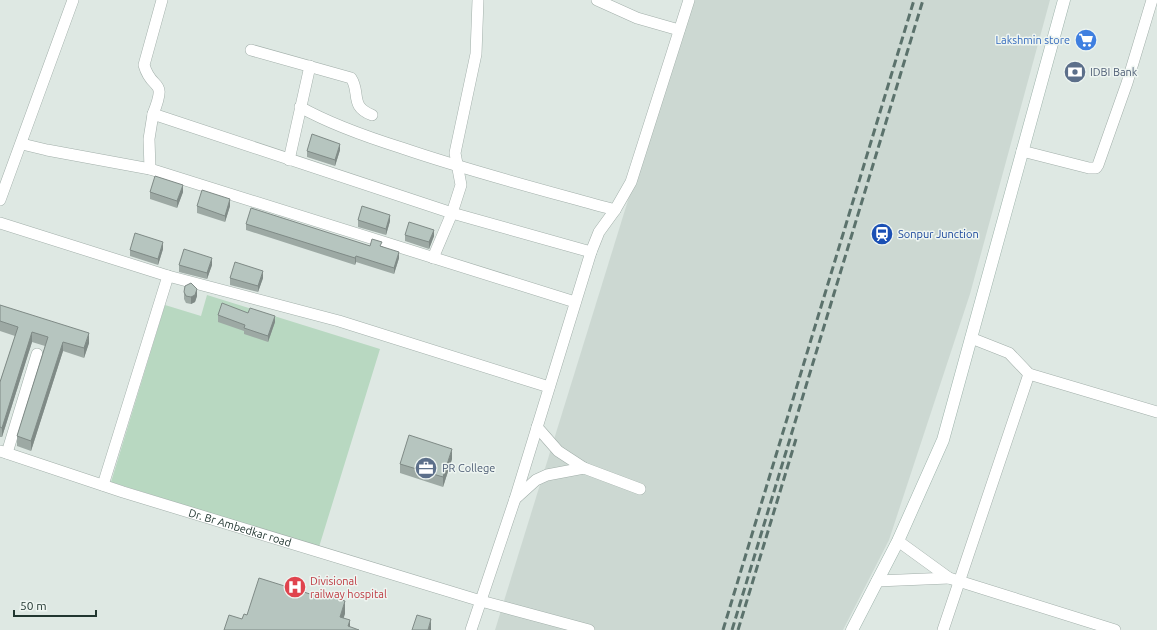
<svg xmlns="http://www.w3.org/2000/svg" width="1157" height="630" font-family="Ubuntu,sans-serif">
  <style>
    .built { fill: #ccd8d2 }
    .pitch { fill: #b8d8c1 }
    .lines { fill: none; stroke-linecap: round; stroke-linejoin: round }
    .minor-casing { stroke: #a2afaa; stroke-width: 12 }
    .secondary-casing { stroke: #9eb3ab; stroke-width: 13 }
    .minor { stroke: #fff; stroke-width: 11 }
    .secondary { stroke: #fff; stroke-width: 12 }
    .rail { stroke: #5b726c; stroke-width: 3; stroke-dasharray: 8 4; stroke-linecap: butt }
    .wall { fill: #9da9a4 }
    .shaded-wall { fill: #7f8a86 }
    .building { fill: #b6c5bf; stroke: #7f8a86 }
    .labels { text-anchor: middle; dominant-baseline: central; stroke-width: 3; stroke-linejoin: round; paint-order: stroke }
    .shop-label { font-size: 11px; fill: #366cbe; stroke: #eef5f1; text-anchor: end }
    .service-label { font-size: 11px; fill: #4e5e75; stroke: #eef5f1; text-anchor: start }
    .transit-label { font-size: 11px; fill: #164399; stroke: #eef5f1; text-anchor: start }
    .street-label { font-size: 11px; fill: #213630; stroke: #eef5f1 }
    .health-label { font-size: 11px; fill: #be3a42; stroke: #eef5f1; text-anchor: start }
  </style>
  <rect width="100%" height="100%" fill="#dee8e3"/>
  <!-- built -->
  <polygon class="built" points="690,0 1050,0 970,294 889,540 843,630 495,630"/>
  <!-- pitch -->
  <polygon class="pitch" points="207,295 380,349 319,547 111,482 165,305 201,316"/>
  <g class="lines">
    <!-- minor casing -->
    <g class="minor-casing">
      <g id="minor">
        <polyline points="597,0 637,18 679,30"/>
        <path d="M251,50L351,78C361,93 349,106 372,115"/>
        <path d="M300,107C332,125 367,137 402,148C472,172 543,190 615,210"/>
        <path d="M153,114C168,76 152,93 144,65L162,0"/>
        <polyline points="22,144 47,150 150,169 575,302"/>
        <polyline points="1022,151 1089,168 1096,168 1098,165 1127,83 1152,0"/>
        <polyline points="289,160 310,66"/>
        <polyline points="150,169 149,139 153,114 452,213 591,252"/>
        <polyline points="0,200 73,0"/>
        <polyline points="0,223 168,276 339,321 549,387"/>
        <polyline points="433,258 452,213 461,185 455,153 476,54 478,0"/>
        <polyline points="971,338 1009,353 1029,374 1157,412"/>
        <polyline points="537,427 558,451 584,468"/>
        <path id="s1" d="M0,451L123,492L481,601L589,630"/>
        <polyline points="7,453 37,354"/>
        <polyline points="103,485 168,276"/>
        <polyline points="515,499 536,480 547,475 584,468 640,489"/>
        <polyline points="898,541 949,578 1115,630"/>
        <polyline points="877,581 949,578"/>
        <polyline points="471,630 515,499 591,252 599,232 615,210 631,182 689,0"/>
        <polyline points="943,630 1029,374"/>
      </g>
    </g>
    <!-- secondary casing -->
    <g class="secondary-casing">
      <polyline id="secondary" points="852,630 898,541 943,440 1064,0"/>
    </g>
    <!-- minor -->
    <use href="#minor" class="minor"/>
    <!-- secondary -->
    <use href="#secondary" class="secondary"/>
    <!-- rail -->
    <g class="rail">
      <polyline points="723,630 914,0"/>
      <polyline points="732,630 923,0"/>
      <polyline points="738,630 796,439"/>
    </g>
  </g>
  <!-- wall -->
  <g class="wall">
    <polygon points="340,150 335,166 307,157 307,151"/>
    <polygon points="150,192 183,192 177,208 150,199"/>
    <polygon points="197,206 230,206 225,222 197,213"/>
    <polygon points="358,220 390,221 386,235 358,227"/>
    <polygon points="246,224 370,246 382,246 399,258 394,274 356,262 355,265 246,230"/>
    <polygon points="405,235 434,236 429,249 405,241"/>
    <polygon points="163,249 158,265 130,256 130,250"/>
    <polygon points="179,265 212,265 207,279 179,272"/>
    <polygon points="230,278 263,278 258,292 230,285"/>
    <polygon points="184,292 197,296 195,302 191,304 186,303 184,299"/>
    <polygon points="0,305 89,343 84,358 63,351 31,451 17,446 17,436 45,346 32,342 2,437 0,437 0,382 15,336 0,331"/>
    <polygon points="218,315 275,322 268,342 244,334 244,331 218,322"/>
    <polygon points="452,459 443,487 400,473 400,464"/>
  </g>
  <!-- shaded-wall -->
  <g class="shaded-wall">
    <polygon points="340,144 340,150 335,166 335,160"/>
    <polygon points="183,185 183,192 177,208 177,201"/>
    <polygon points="230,199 230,206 225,222 225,216"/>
    <polygon points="390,215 390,221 386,235 386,229"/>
    <polygon points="434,230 434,236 429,249 429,242"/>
    <polygon points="163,242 163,249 158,265 158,259"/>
    <polygon points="399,252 399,258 394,274 394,268"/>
    <polygon points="356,256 356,262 355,265 355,258"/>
    <polygon points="212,258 212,265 207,279 207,273"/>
    <polygon points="263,271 263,278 258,292 258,286"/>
    <polygon points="197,289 197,296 195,302 191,304 191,297"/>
    <polygon points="275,316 275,322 268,342 268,336"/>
    <polygon points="32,332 32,342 2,437 2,428"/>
    <polygon points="89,333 89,343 84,358 84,348"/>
    <polygon points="63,342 63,351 31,451 31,441"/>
    <polygon points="452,449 452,459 443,487 443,477"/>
    <polygon points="345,601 345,614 340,629 340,617"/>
    <polygon points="431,619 431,630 428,630"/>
    <polygon points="350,620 350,630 348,626"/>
  </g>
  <!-- building -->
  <g class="building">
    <polygon points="312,134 340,144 335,160 307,151"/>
    <polygon points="155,176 183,185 177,201 150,192"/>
    <polygon points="202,190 230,199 225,216 197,206"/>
    <polygon points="362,206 390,215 386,229 358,220"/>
    <polygon points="251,208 370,246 372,239 382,242 380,246 399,252 394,268 356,256 355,258 246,224"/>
    <polygon points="409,222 434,230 429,242 405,235"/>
    <polygon points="135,233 163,242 158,259 130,250"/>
    <polygon points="184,249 212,258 207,273 179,265"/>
    <polygon points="235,262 263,271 258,286 230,278"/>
    <polygon points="191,283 197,289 195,295 191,297 186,296 184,292 185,286"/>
    <polygon points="222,303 248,313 250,308 275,316 268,336 244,328 245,325 218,315"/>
    <polygon points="0,305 89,333 84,348 63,342 31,441 17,436 48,337 32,332 2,428 0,427 0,382 18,327 0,321"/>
    <polygon points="409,435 452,449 443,477 400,464"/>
    <polygon points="259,578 326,599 327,595 345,601 340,617 350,620 348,626 359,630 224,630 229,615 242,619 244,614 247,615"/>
    <polygon points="417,615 431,619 428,630 412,630"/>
  </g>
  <!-- icons -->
  <defs>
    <g id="supermarket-disc" transform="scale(1.15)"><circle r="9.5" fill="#3f7fe0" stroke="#eef5f1"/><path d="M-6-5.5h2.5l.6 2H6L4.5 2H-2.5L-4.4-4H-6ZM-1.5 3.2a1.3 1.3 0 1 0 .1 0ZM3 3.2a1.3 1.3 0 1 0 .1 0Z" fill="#fff"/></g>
    <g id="bank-disc" transform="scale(1.15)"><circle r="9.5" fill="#5c6f8a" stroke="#eef5f1"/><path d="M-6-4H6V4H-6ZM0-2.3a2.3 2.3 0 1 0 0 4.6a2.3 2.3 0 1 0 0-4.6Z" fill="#fff"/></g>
    <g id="station-disc" transform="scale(1.15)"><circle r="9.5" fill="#1a4fb4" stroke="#eef5f1"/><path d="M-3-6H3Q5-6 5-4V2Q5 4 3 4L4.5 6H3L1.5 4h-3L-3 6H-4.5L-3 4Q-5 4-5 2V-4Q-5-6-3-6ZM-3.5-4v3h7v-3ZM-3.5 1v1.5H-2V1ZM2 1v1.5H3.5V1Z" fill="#fff"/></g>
    <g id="office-disc" transform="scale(1.15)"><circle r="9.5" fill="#5c6f8a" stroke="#eef5f1"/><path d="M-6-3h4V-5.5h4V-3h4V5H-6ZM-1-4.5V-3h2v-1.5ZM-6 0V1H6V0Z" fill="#fff"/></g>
    <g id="hospital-disc" transform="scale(1.15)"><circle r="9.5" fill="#e0444e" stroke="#eef5f1"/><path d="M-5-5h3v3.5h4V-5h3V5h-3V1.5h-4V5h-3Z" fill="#fff"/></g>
  </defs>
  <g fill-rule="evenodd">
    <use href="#supermarket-disc" x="1086" y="40"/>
    <use href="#bank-disc" x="1075" y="72"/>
    <use href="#station-disc" x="882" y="234"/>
    <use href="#office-disc" x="426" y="468"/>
    <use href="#hospital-disc" x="295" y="587"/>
  </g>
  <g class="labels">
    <!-- shop labels -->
    <g class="shop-label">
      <text x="1070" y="40">Lakshmin store</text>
    </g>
    <!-- service labels -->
    <g class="service-label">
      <text x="1090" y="72">IDBI Bank</text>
      <text x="442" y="468">PR College</text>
    </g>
    <!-- transit labels -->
    <g class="transit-label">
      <text x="898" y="234">Sonpur Junction</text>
    </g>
    <!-- street labels -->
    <g class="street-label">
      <text stroke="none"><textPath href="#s1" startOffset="252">Dr. Br Ambedkar road</textPath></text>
    </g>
    <!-- health labels -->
    <g class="health-label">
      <text x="310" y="581">Divisional<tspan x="310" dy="13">railway hospital</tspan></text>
    </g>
  </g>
  <!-- scale -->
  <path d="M14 610v6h82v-6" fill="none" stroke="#213630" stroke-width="2"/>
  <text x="20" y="610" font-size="12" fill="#213630" stroke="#eef5f1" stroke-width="3" paint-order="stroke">50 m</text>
</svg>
